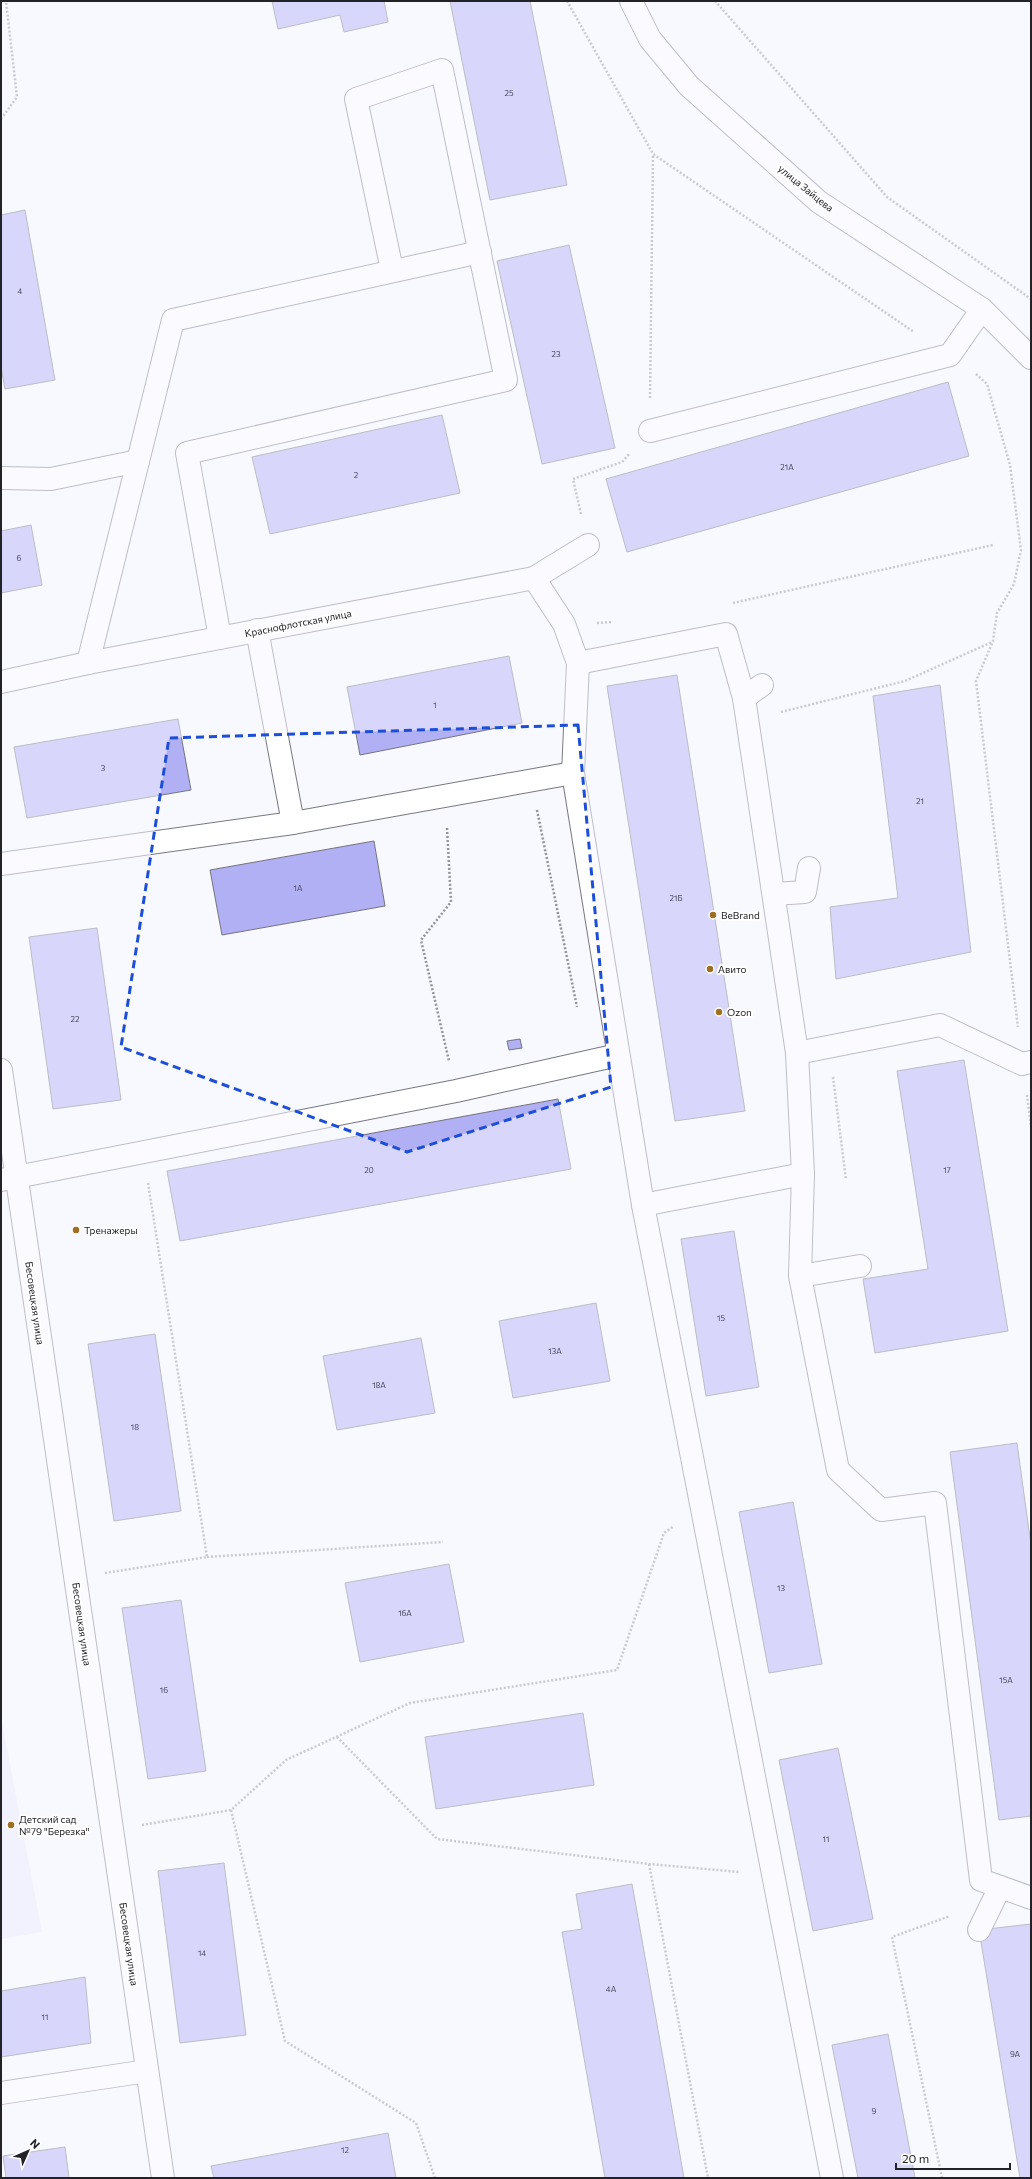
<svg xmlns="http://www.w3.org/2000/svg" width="1032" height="2179" font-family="Commissioner,sans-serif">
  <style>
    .built { fill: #e9eafd }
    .building { fill: #b2b0f5; stroke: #74747e }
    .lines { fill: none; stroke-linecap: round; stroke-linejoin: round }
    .lane-casing { stroke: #787883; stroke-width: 24 }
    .street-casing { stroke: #787883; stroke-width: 24 }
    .path { stroke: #939399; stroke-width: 2.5; stroke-dasharray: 2 2; stroke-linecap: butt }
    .lane { stroke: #fff; stroke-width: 22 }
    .street { stroke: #fff; stroke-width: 22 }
    .marked { fill: none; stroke: #1d4ed8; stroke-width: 3; stroke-dasharray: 8 5; stroke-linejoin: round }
    .poi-dot { fill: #9e6f21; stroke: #fff; stroke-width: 1.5 }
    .labels { text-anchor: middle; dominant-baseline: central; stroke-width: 4; stroke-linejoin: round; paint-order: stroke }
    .number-label { font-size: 8px; fill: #47465a }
    .street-label { font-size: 10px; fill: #232327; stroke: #fff }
    .poi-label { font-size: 10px; fill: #232327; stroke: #fff; text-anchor: start }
  </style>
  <rect width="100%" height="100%" fill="#f8f8ff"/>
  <!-- built -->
  <polygon class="built" points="1,1718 42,1932 1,1939"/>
  <!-- building -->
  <g class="building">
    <polygon points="272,1 384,1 388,22 344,32 340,15 278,29"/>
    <polygon points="450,1 530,1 567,185 490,200"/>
    <polygon points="25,210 55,380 5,389 1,367 1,215"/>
    <polygon points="569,245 615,448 542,464 497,261"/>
    <polygon points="948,382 969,456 627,552 606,479"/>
    <polygon points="442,415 460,493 270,534 252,457"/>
    <polygon points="31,525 42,585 1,593 1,531"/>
    <polygon points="509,656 522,723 360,755 347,687"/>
    <polygon points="677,675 745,1111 675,1121 607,686"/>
    <polygon points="940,685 971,952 836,979 830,907 898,898 873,696"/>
    <polygon points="178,719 191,790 27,818 14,747"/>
    <polygon points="374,841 385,906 222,935 210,870"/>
    <polygon points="97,928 121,1100 53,1109 29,937"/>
    <polygon points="520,1039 522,1048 509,1050 507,1041"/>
    <polygon points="964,1060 1008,1331 875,1353 863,1279 928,1269 897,1071"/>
    <polygon points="558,1099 571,1169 180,1241 167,1171"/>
    <polygon points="734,1231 759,1387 706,1396 681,1239"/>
    <polygon points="596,1303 610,1381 513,1398 499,1321"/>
    <polygon points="155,1334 181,1511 114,1521 88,1344"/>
    <polygon points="421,1338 435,1413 337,1430 323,1356"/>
    <polygon points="1017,1443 1031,1545 1031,1816 999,1820 950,1452"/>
    <polygon points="793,1502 822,1664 769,1673 739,1512"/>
    <polygon points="449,1564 464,1642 360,1662 345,1583"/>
    <polygon points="181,1600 206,1771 148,1779 122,1608"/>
    <polygon points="583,1713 594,1785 436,1809 425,1737"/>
    <polygon points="838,1748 873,1919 813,1931 779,1760"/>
    <polygon points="224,1863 246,2035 180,2043 158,1871"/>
    <polygon points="632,1884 660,2041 684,2178 605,2178 562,1932 582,1929 576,1894"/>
    <polygon points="1031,1924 1031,2178 1020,2178 979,1930"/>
    <polygon points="85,1977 91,2043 1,2057 1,1991"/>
    <polygon points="888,2034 915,2178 858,2178 832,2045"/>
    <polygon points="388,2133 396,2178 214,2178 211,2166"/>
    <polygon points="65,2147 69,2178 6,2178 3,2156"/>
  </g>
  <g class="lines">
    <!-- lane casing -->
    <g class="lane-casing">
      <g id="lane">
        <polyline points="650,431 950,355 982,309"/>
        <polyline points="1,478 51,479 138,461"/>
        <polyline points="534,578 564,624 578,663 573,773 643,1205 832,2178"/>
        <polyline points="257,630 293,823"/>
        <polyline points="220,638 187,453 506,380 442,70 356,99 392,270"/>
        <polyline points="88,663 173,320 480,252"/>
        <polyline points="578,663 726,634 744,698 797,1053"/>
        <polyline points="744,698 762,685"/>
        <polyline points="1,864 293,823 573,773"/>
        <polyline points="774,894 805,892 809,868"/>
        <polyline points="1031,1062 1022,1064 940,1025 797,1053 803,1174 800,1276 838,1470 881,1510 935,1503 981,1880 1031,1898"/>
        <polyline points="1,1180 456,1091 618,1055"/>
        <polyline points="643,1205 803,1174"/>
        <polyline points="800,1276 860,1266"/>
        <polyline points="979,1930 1000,1887"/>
        <polyline points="1,2093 147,2071"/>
      </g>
    </g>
    <!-- street casing -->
    <g class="street-casing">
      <g id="street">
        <polyline points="631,1 650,39 689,86 819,202 982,309 1031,358"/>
        <polyline points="1,682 88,663 534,578 588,545"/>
        <polyline points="1,1070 163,2178"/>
      </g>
    </g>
    <!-- path -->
    <g class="path">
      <polyline points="567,1 653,154 914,332"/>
      <polyline points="715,1 887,197 1031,299"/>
      <polyline points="1,119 17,97 6,1"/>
      <polyline points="976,374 987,384 1010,465 1021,550 1014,584 997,613 993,641 976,681 1018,1027"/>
      <polyline points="650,398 653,155"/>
      <polyline points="581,514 573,479 622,462 630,453"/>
      <polyline points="733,603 993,545"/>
      <polyline points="597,623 612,622"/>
      <polyline points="781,712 905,681 992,642"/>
      <polyline points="537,810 577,1007"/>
      <polyline points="447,828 451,902 421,940 449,1061"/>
      <polyline points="833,1077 846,1180"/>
      <polyline points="1027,1095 1031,1128"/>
      <polyline points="207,1557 443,1542"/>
      <polyline points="105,1573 207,1557 148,1183"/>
      <polyline points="337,1737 437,1839 649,1864 740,1872"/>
      <polyline points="231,1810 285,2041 416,2123 435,2178"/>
      <polyline points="142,1825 231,1810 286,1760 410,1703 617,1670 664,1533 674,1526"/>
      <polyline points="649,1864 708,2178"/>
      <polyline points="942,2178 892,1937 950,1916"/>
    </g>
    <!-- lane -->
    <use href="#lane" class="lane"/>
    <!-- street -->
    <use href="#street" class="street"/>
  </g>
  <!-- marked area -->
  <path d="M0 0H1032V2179H0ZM578,725L611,1087L407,1152L121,1047L169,738Z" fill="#f8f8ff" fill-opacity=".55" fill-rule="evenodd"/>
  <path class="marked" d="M578,725L611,1087L407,1152L121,1047L169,738Z"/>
  <!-- markers -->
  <g class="poi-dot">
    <circle cx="713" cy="915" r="4"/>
    <circle cx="710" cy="969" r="4"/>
    <circle cx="719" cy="1012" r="4"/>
    <circle cx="76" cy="1230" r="4"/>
    <circle cx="11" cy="1825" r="4"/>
  </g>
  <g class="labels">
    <!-- number labels -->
    <g class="number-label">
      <text x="509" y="93">25</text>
      <text x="20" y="291">4</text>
      <text x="556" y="354">23</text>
      <text x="787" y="467">21А</text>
      <text x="356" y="475">2</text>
      <text x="19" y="558">6</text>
      <text x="435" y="705">1</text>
      <text x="103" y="768">3</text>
      <text x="920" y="801">21</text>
      <text x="298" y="888">1А</text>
      <text x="676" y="898">21Б</text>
      <text x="75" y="1019">22</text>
      <text x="369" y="1170">20</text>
      <text x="947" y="1170">17</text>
      <text x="721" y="1318">15</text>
      <text x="555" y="1351">13А</text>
      <text x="379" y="1385">18А</text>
      <text x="135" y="1427">18</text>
      <text x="781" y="1588">13</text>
      <text x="405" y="1613">16А</text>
      <text x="1006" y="1680">15А</text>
      <text x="164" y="1690">16</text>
      <text x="826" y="1839">11</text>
      <text x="202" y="1953">14</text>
      <text x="611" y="1989">4А</text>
      <text x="45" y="2017">11</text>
      <text x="1015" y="2054">9А</text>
      <text x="874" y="2111">9</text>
      <text x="345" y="2150">12</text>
    </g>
    <!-- street labels -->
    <g class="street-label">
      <text transform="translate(806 188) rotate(39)">улица Зайцева</text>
      <text transform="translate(298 623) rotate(-11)">Краснофлотская улица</text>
      <text transform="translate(35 1303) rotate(82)">Бесовецкая улица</text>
      <text transform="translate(82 1624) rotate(82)">Бесовецкая улица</text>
      <text transform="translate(129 1944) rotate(82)">Бесовецкая улица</text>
    </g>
    <!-- poi labels -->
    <g class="poi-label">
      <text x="721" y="915">BeBrand</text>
      <text x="718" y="969">Авито</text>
      <text x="727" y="1012">Ozon</text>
      <text x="84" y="1230">Тренажеры</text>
      <text x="19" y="1819">Детский сад<tspan x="19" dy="12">№79 "Березка"</tspan></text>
    </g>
  </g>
  <!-- border -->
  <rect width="1032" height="2179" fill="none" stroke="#232327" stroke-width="4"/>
  <!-- north arrow -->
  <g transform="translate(28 2151) rotate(45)" stroke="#ffffff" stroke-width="3" paint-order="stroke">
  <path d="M0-3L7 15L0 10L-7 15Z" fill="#232327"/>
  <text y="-6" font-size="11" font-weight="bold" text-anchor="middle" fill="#232327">N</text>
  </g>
  <!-- scale -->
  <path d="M896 2163v6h114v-6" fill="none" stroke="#232327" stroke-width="2"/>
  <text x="902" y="2163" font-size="12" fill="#232327" stroke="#ffffff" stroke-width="3" paint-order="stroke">20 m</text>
</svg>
